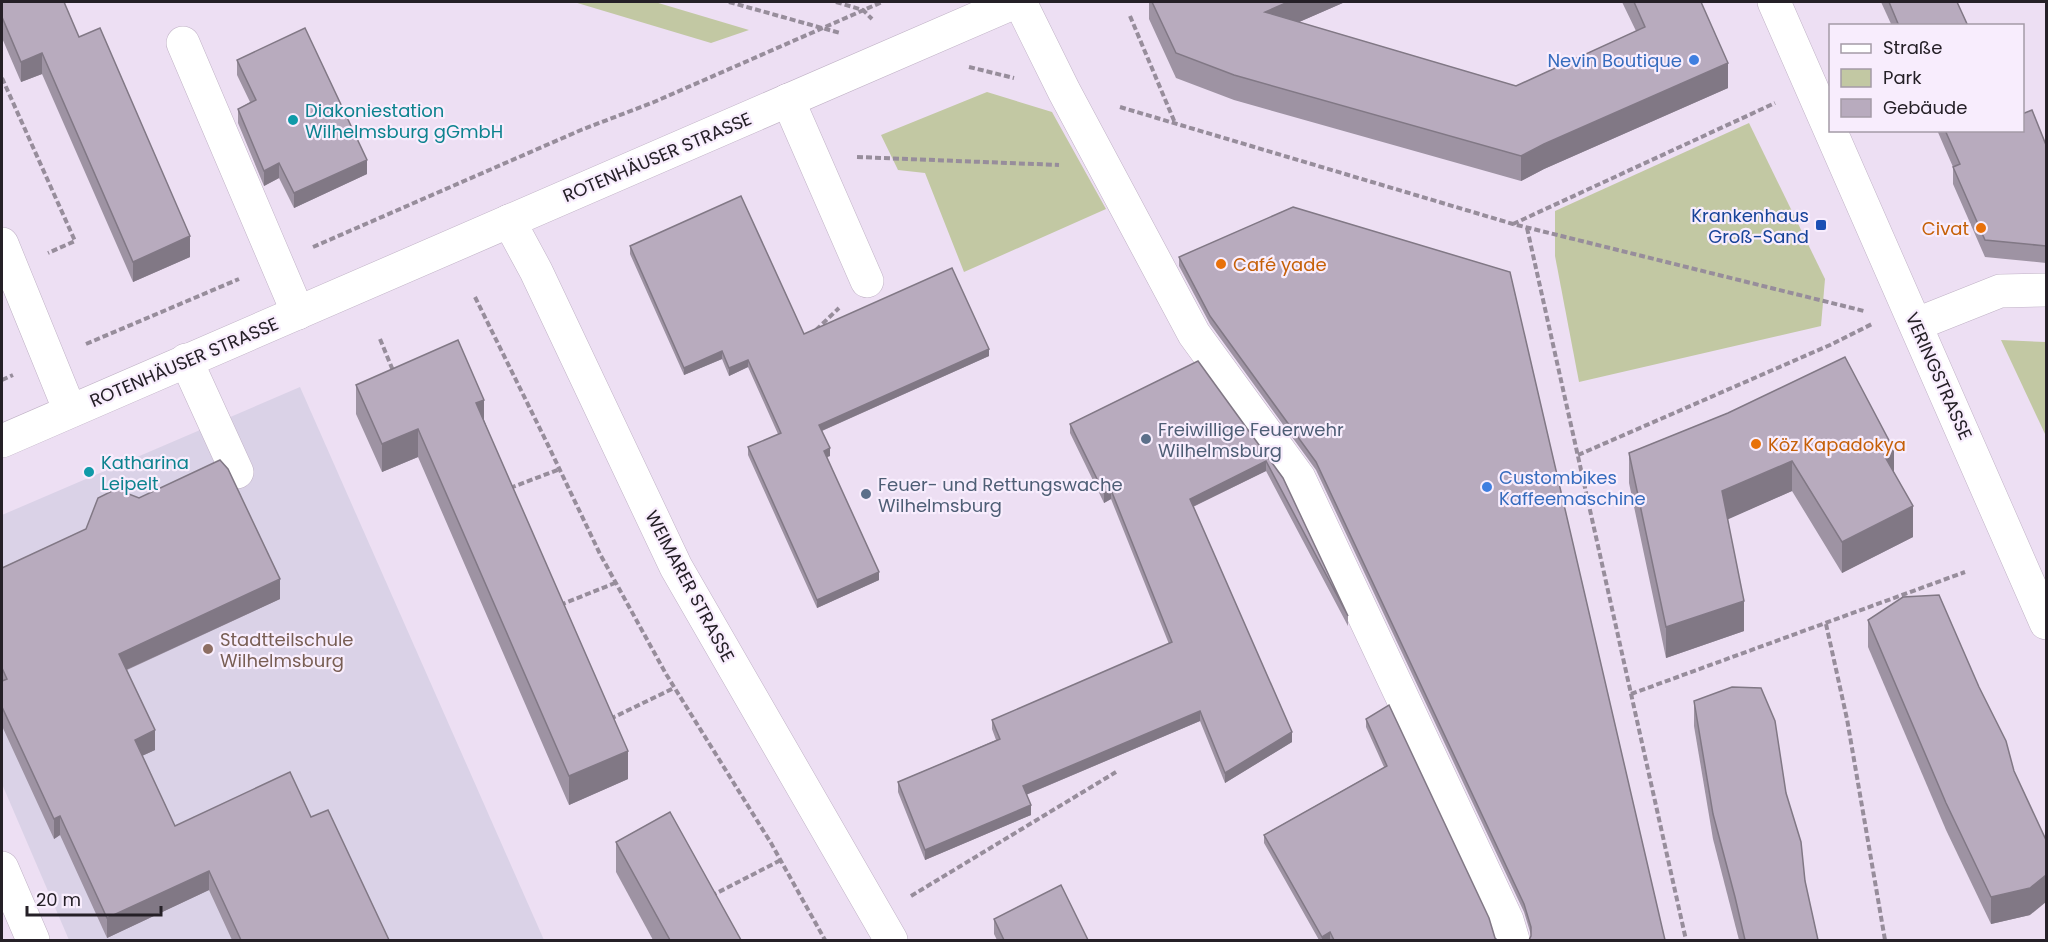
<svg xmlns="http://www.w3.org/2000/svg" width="2048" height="942" font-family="Poppins,sans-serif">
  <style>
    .education { fill: #dad2e7 }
    .green { fill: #c2c8a3 }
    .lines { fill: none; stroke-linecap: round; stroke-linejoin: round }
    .minor-casing { stroke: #c0b2c6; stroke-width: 34 }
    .path { stroke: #978d9b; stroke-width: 4; stroke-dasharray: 6 3; stroke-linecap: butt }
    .minor { stroke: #fff; stroke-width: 33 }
    .wall { fill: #9e93a3 }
    .shaded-wall { fill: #817885 }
    .building { fill: #b8abbe; stroke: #817885; stroke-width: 1.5 }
    .shop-dot { fill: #3f7fe0; stroke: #f8edfd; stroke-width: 2 }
    .culture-dot { fill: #0f9aa8; stroke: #f8edfd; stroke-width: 2 }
    .transit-dot { fill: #1a4fb4; stroke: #f8edfd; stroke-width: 2 }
    .food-dot { fill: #e8710a; stroke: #f8edfd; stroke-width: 2 }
    .service-dot { fill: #5c6f8a; stroke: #f8edfd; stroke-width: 2 }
    .education-dot { fill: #8d6e63; stroke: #f8edfd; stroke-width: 2 }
    .labels { text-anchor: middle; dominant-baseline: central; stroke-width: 4.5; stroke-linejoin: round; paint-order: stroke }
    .shop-label { font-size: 18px; fill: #366cbe; stroke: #f8edfd; text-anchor: end }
    .culture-label { font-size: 18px; fill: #0d838f; stroke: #f8edfd; text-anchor: start }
    .street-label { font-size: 18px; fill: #252027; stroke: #f8edfd }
    .transit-label { font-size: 18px; fill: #164399; stroke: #f8edfd; text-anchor: end }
    .food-label { font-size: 18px; fill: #c56008; stroke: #f8edfd; text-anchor: start }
    .service-label { font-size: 18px; fill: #4e5e75; stroke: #f8edfd; text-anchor: start }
    .education-label { font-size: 18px; fill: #785e54; stroke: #f8edfd; text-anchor: start }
  </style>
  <rect width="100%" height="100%" fill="#eddff3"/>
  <!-- education -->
  <polygon class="education" points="300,387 544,940 69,940 2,784 2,515"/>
  <!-- green -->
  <g class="green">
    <polygon points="574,2 655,2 749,30 711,43"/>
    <polygon points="987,92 1052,112 1106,209 964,272 925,173 898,170 881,135"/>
    <polygon points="1749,123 1825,279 1821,326 1579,382 1555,256 1555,211"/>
    <polygon points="2001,340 2046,342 2046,436"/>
  </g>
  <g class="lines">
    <!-- minor casing -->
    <g class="minor-casing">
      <g id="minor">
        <polyline points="1020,2 1064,91 1194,334 1299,478 1507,920 1513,940"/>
        <polyline points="1774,2 2046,623"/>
        <polyline points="183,43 298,313"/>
        <polyline points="788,100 867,281"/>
        <polyline points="509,221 536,271 676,567 891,940"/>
        <polyline points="2,244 70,411"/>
        <polyline points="1917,324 2000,291 2046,290"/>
        <polyline points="186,360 237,472"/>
        <polyline points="2,441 1015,2"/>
        <polyline points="2,868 33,940"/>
      </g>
    </g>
    <!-- path -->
    <g class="path">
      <polyline points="729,2 840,33"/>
      <polyline points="836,2 863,10 872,19"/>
      <polyline points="1130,16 1175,123"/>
      <polyline points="969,67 1014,78"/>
      <polyline points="2,78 75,241 48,253"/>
      <polyline points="1120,107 1513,224 1864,311"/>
      <polyline points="857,157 1059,165"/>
      <polyline points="1513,224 1775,103"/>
      <polyline points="1527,228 1686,940"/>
      <polyline points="313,247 581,130 654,102 882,2"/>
      <polyline points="475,297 548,445 600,554 666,674 771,843 825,940"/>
      <polyline points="816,330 839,308"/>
      <polyline points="380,339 394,373"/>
      <polyline points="86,344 239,279"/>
      <polyline points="2,380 13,375"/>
      <polyline points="1578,455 1830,345 1872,324"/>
      <polyline points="510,488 560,469"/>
      <polyline points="560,605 615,583"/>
      <polyline points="1826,624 1847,719 1885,940"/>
      <polyline points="1631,694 1965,572"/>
      <polyline points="610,719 674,688"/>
      <polyline points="711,896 781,860"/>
      <polyline points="911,896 1116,772"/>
    </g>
    <!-- minor -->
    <use href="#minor" class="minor"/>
  </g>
  <!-- wall -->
  <g class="wall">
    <polygon points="2,2 79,37 190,257 133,282 42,74 21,82 2,38"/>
    <polygon points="1149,2 1345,2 1299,22 1516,86 1636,31 1622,2 1701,2 1728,88 1544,169 1521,181 1234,100 1176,78 1149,19"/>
    <polygon points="1881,2 1957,2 1968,26 1892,26"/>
    <polygon points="237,60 367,174 294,208 279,178 264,186 238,123 238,109 250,102 237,75"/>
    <polygon points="1937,130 2022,130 2046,145 2046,263 1985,257 1953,184 1953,167"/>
    <polygon points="1293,207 1510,272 1665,940 1529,940 1531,935 1524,912 1316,470 1210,324 1179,266 1179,257"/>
    <polygon points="630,246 804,334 989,356 822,431 830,456 827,457 879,580 817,608 748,455 748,447 778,434 748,367 729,376 722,359 684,375 630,254"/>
    <polygon points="1198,361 1283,478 1348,616 1348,626 1266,471 1193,507 1292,742 1225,783 1200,721 1026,795 1031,815 925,860 898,792 898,782 996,740 992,729 992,720 1169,644 1111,499 1104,503 1070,433 1070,424"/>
    <polygon points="356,385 484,420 628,779 569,805 418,457 382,472 356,414"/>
    <polygon points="1728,413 1894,472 1913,537 1842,573 1792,491 1727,519 1744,631 1666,658 1629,483 1629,453"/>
    <polygon points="86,529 280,599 127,670 155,750 142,756 175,826 311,817 389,940 232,940 209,890 107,938 60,835 54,839 2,726 2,568"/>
    <polygon points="1868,620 2030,915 1991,924 1946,830 1868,647"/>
    <polygon points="1694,701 1805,881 1818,940 1739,940 1713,839 1694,726"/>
    <polygon points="1366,719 1495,938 1497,940 1319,940 1264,843 1264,835 1384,767 1366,727"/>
    <polygon points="616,842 741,940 653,940 616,872"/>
    <polygon points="994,919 1088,940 997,940 994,934"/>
  </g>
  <!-- shaded-wall -->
  <g class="shaded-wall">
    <polygon points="1288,2 1345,2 1265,37 1265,12"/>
    <polygon points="42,53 42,74 21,82 21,62"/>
    <polygon points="1728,63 1728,88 1544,169 1521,181 1521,156 1544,144"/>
    <polygon points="367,160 367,174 294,208 294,193"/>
    <polygon points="279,163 279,178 264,186 264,171"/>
    <polygon points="190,236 190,257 133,282 133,262"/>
    <polygon points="989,349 989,356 819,432 819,425"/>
    <polygon points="722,351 722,359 684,375 684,368"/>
    <polygon points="748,360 748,367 729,376 729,368"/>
    <polygon points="484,400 484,428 476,403"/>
    <polygon points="418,429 418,457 382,472 382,444"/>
    <polygon points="830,448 830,456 824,458 824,451"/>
    <polygon points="1894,450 1894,481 1884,455"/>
    <polygon points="1266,461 1266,471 1190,508 1190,499"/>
    <polygon points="1792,461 1792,491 1722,522 1722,491"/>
    <polygon points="1111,490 1111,499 1104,503 1104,493"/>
    <polygon points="1913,506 1913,537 1842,573 1842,542"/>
    <polygon points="879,572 879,580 817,608 817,600"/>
    <polygon points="280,579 280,599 119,673 119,654"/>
    <polygon points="1744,601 1744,631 1666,658 1666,627"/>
    <polygon points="1200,711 1200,721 1023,796 1023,786"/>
    <polygon points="155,730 155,750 135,759 135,740"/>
    <polygon points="1292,732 1292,742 1225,783 1225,773"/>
    <polygon points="628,751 628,779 569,805 569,776"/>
    <polygon points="1031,805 1031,815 925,860 925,850"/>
    <polygon points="60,816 60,835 54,839 54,819"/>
    <polygon points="209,871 209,890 107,938 107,918"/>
    <polygon points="2046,875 2046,902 2030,915 1991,924 1991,897"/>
    <polygon points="1330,932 1330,940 1322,940 1322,937"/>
  </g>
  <!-- building -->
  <g class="building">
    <polygon points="2,2 64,2 79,37 100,28 190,236 133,262 42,53 21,62 2,17"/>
    <polygon points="1152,2 1288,2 1265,12 1516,86 1645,27 1634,2 1701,2 1728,63 1544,144 1521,156 1234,75 1176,53"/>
    <polygon points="1889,2 1957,2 1968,26 1899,26"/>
    <polygon points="305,28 367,160 294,193 279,163 264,171 238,109 256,100 237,60"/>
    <polygon points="2032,110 2046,145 2046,246 1985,240 1953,167 1960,164 1945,130 2022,130 2022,114"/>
    <polygon points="741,196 804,334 952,268 989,349 819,425 830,448 824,451 879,572 817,600 748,447 781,433 748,360 729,368 722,351 684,368 630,246"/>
    <polygon points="1293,207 1510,272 1665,940 1529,940 1531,936 1531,927 1524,904 1316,462 1210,316 1179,257"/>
    <polygon points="458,340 484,400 476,403 628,751 569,776 418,429 382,444 356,385"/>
    <polygon points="1845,357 1894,450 1884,455 1913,506 1842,542 1792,461 1722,491 1744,601 1666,627 1629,453 1728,413"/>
    <polygon points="1198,361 1283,478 1348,616 1266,461 1190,499 1292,732 1225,773 1200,711 1023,786 1031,805 925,850 898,782 1000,739 992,720 1172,642 1111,490 1104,493 1070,424"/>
    <polygon points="220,460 228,469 280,579 119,654 155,730 135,740 175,826 290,772 311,817 328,810 389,940 241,940 209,871 107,918 60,816 54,819 2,707 2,681 7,679 2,668 2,568 86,529 98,498 116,489 139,498"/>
    <polygon points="1939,595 1979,687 2006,741 2014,771 2046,840 2046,875 2030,888 1991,897 1946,803 1868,620 1903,597"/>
    <polygon points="1732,687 1761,688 1775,721 1786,793 1801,842 1805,881 1818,940 1745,940 1735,897 1713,814 1694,701"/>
    <polygon points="1389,705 1489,918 1495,938 1497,940 1334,940 1330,932 1322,937 1264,835 1387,766 1366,719"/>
    <polygon points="670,812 741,940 670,940 616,842"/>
    <polygon points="1061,885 1088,940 1004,940 994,919"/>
  </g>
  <!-- markers -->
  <g class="shop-dot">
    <circle cx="1694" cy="60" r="6"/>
    <circle cx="1487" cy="487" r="6"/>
  </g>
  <g class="culture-dot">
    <circle cx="293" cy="120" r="6"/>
    <circle cx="89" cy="472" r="6"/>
  </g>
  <rect class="transit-dot" x="1815" y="219" width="12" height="12" rx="3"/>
  <g class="food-dot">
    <circle cx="1981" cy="228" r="6"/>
    <circle cx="1221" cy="264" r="6"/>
    <circle cx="1756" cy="444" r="6"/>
  </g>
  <g class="service-dot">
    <circle cx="1146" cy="439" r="6"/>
    <circle cx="866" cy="494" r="6"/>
  </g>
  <circle class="education-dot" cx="208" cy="649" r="6"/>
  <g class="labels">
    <!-- shop labels -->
    <g class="shop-label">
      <text x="1682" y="60">Nevin Boutique</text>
      <text x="1499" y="477" text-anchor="start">Custombikes<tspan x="1499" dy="21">Kaffeemaschine</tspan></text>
    </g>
    <!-- culture labels -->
    <g class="culture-label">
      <text x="305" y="110">Diakoniestation<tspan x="305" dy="21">Wilhelmsburg gGmbH</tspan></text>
      <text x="101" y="462">Katharina<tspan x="101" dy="21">Leipelt</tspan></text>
    </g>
    <!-- street labels -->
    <g class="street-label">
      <text transform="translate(657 157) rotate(-23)">ROTENHÄUSER STRASSE</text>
      <text transform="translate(184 362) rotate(-23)">ROTENHÄUSER STRASSE</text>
      <text transform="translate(1939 376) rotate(66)">VERINGSTRASSE</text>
      <text transform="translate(690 586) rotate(62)">WEIMARER STRASSE</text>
    </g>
    <!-- transit labels -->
    <g class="transit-label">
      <text x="1809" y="215">Krankenhaus<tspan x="1809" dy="21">Groß-Sand</tspan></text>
    </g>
    <!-- food labels -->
    <g class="food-label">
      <text x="1969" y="228" text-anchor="end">Civat</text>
      <text x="1233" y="264">Café yade</text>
      <text x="1768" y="444">Köz Kapadokya</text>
    </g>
    <!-- service labels -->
    <g class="service-label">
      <text x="1158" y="429">Freiwillige Feuerwehr<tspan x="1158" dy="21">Wilhelmsburg</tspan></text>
      <text x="878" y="484">Feuer- und Rettungswache<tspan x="878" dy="21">Wilhelmsburg</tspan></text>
    </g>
    <!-- education labels -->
    <g class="education-label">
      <text x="220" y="639">Stadtteilschule<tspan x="220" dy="21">Wilhelmsburg</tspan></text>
    </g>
  </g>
  <!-- border -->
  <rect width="2048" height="942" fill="none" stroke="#252027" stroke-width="6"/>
  <!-- legend -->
  <rect x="1829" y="24" width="195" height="108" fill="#f8edfd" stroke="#a49ba7" stroke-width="1.5"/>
  <rect x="1841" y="44" width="30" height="9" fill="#ffffff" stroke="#a49ba7" stroke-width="1.5"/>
  <text x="1883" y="54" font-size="18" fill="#252027">Straße</text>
  <rect x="1841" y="69" width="30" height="18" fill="#c2c8a3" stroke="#a49ba7" stroke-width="1.5"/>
  <text x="1883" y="84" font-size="18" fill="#252027">Park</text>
  <rect x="1841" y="99" width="30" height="18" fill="#b8abbe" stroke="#a49ba7" stroke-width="1.5"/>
  <text x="1883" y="114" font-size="18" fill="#252027">Gebäude</text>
  <!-- scale -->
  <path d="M27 906v9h134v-9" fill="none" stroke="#252027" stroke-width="3"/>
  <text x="36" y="906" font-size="18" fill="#252027" stroke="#f8edfd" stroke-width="4.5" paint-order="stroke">20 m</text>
</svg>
